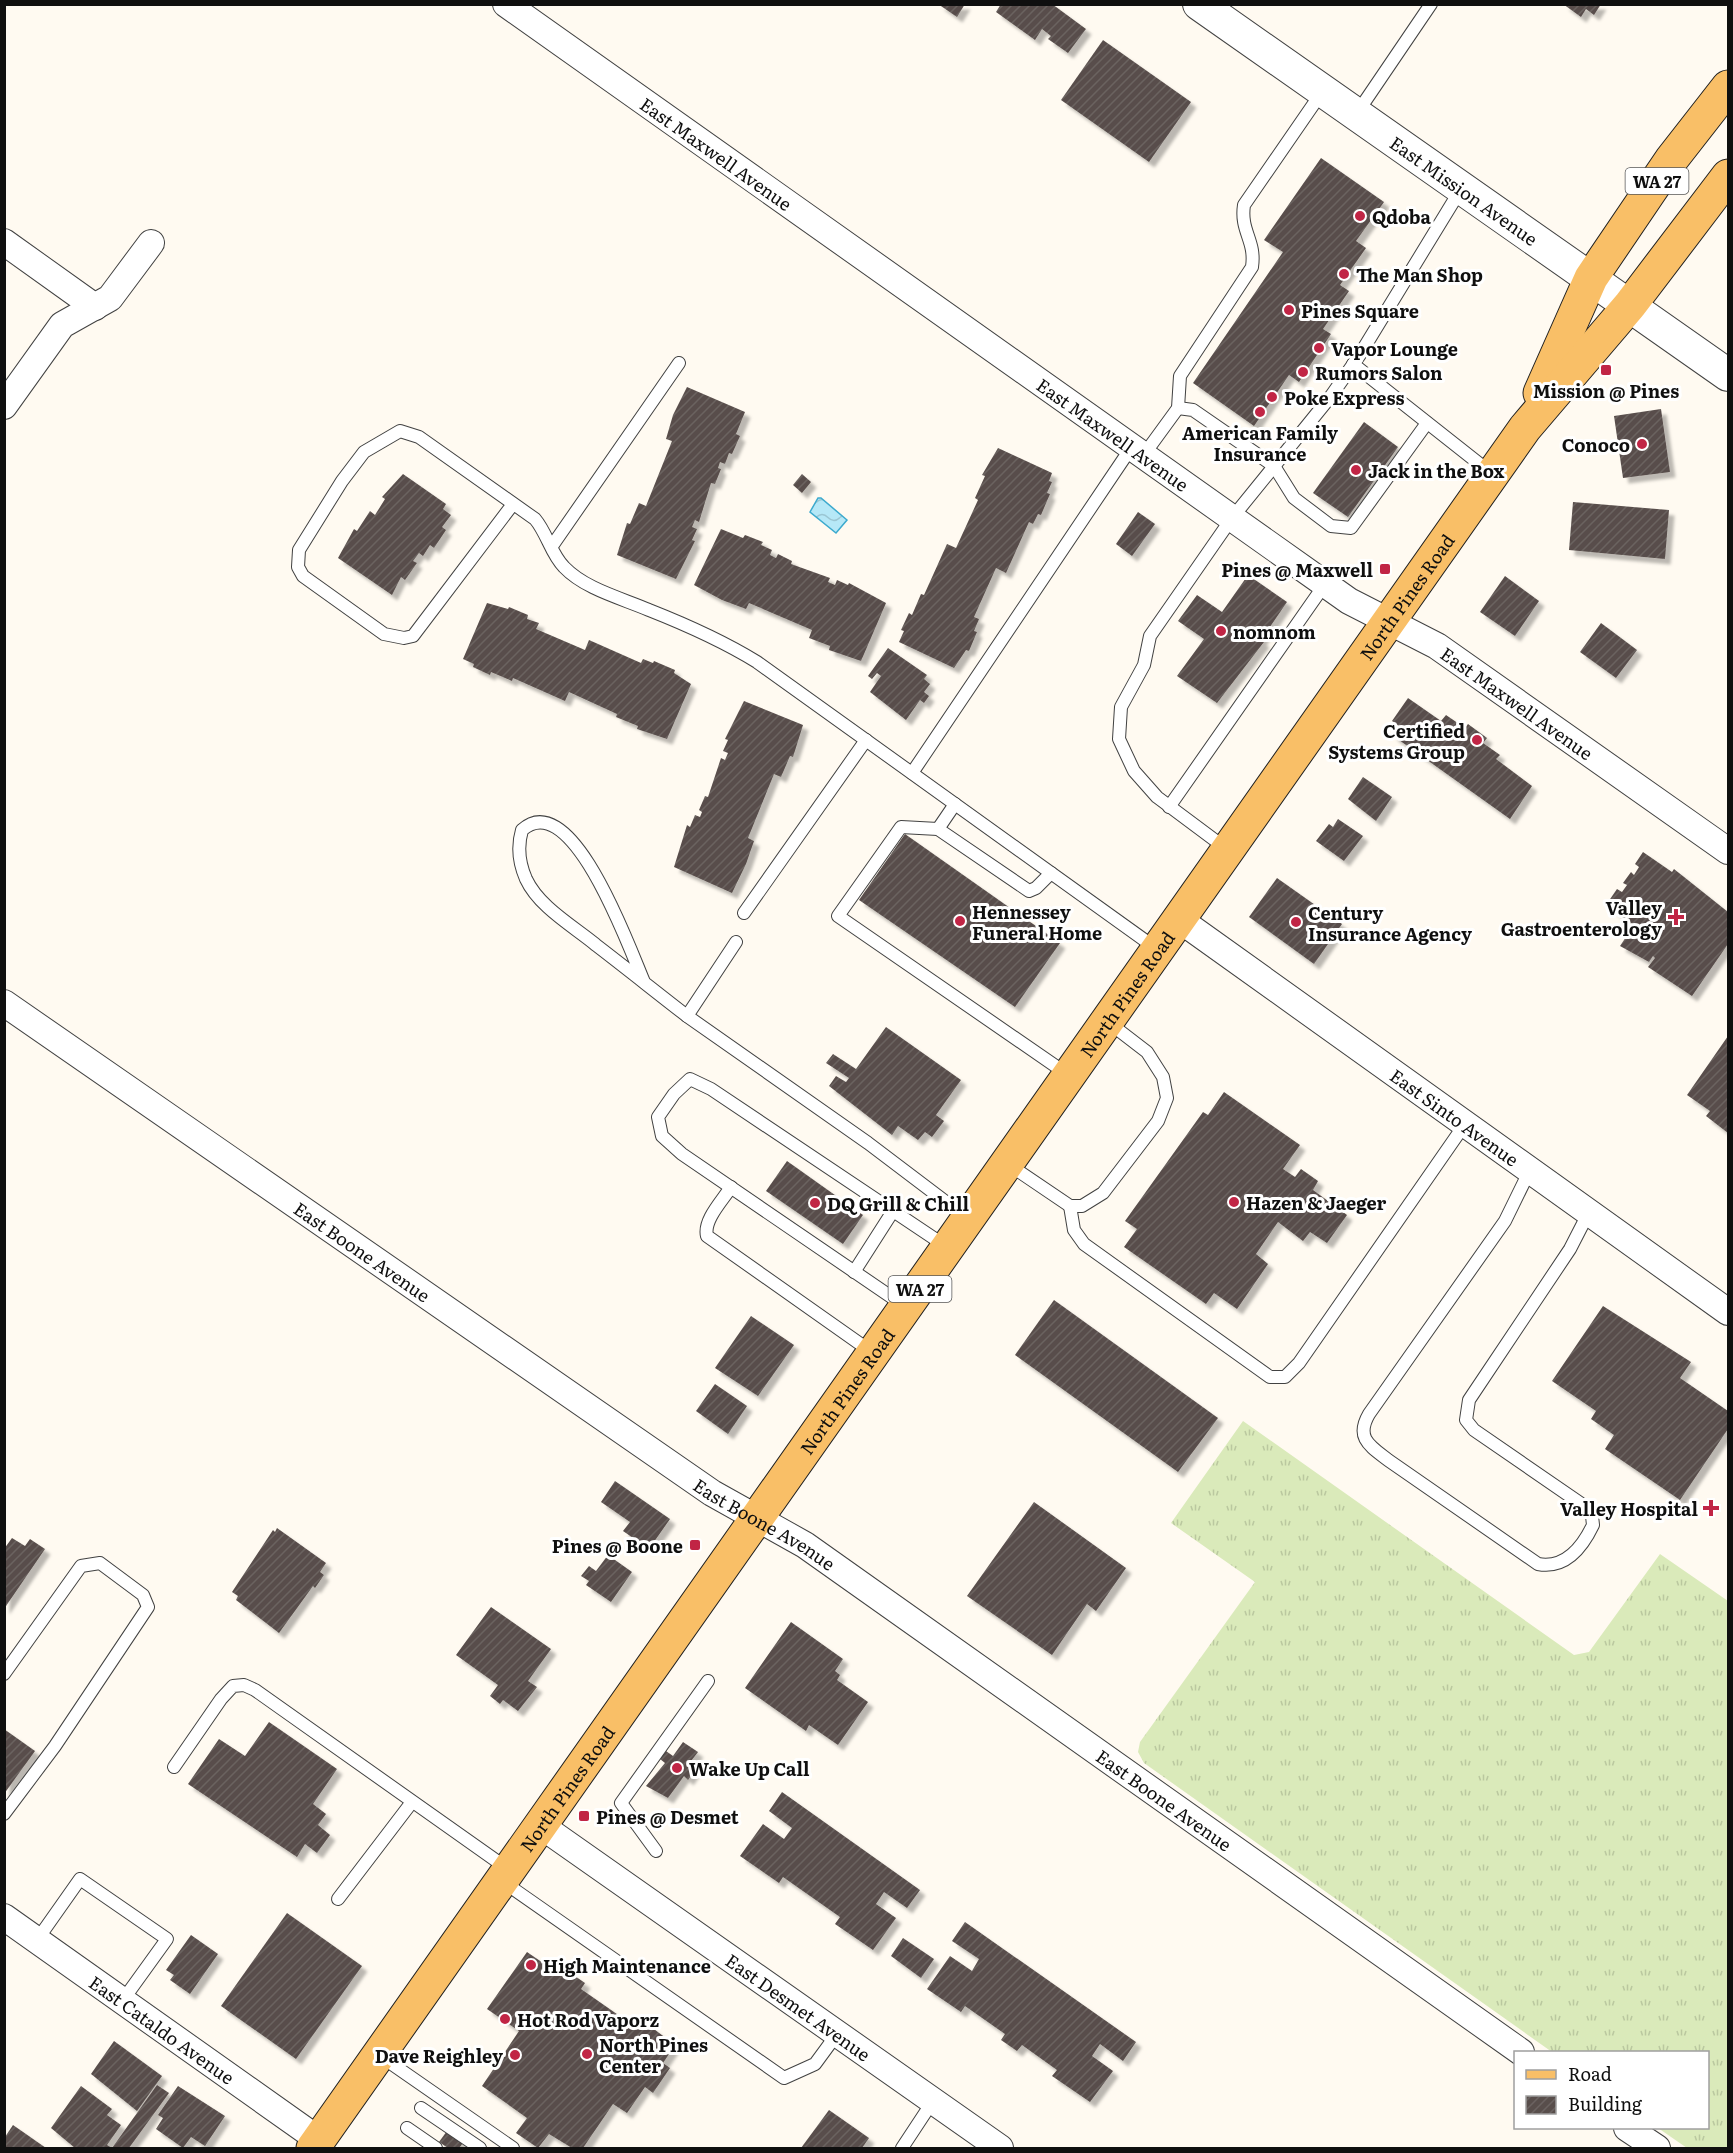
<svg xmlns="http://www.w3.org/2000/svg" width="1733" height="2153" font-family="Literata,serif">
  <style>
    .grass { fill: url(#grass-tufts) }
    .water { fill: url(#water-waves); stroke: #3caace; stroke-width: 1.5 }
    .building { fill: url(#building-hatch); filter: url(#shadow) }
    .lines { fill: none; stroke-linecap: round; stroke-linejoin: round }
    .service-casing { stroke: #424242; stroke-width: 14 }
    .minor-casing { stroke: #424242; stroke-width: 28 }
    .tertiary-casing { stroke: #424242; stroke-width: 34 }
    .primary-casing { stroke: #202020; stroke-width: 35 }
    .service { stroke: #fff; stroke-width: 12 }
    .minor { stroke: #fff; stroke-width: 26 }
    .tertiary { stroke: #fff; stroke-width: 32 }
    .primary { stroke: #f9bf67; stroke-width: 33 }
    .poi-dot { fill: #c12545; stroke: #fff; stroke-width: 2 }
    .labels { text-anchor: middle; dominant-baseline: central; stroke-width: 6; stroke-linejoin: round; paint-order: stroke }
    .shield { fill: #fff; stroke: #575757; stroke-width: 1.5 }
    .shield-label { font-size: 16px; font-weight: bold; fill: #0f0f0f }
    .street-label { font-size: 18px; fill: #0f0f0f; stroke: #fff }
    .poi-label { font-size: 18px; font-weight: bold; fill: #0f0f0f; stroke: #fff; text-anchor: start }
  </style>
  <defs>
    <pattern id="grass-tufts" width="24" height="20" patternUnits="userSpaceOnUse" patternTransform="scale(1.5)"><rect width="24" height="20" fill="#daeaba"/><path d="M3 7l-1-3M5 7V3M7 7l1-3M15 17l-1-3M17 17v-4M19 17l1-3" fill="none" stroke="#bac89f"/></pattern>
    <pattern id="water-waves" width="16" height="10" patternUnits="userSpaceOnUse" patternTransform="scale(1.5)"><rect width="16" height="10" fill="#b6e8f7"/><path d="M0 5q4-4 8 0t8 0" fill="none" stroke="#9bc6d3"/></pattern>
    <pattern id="building-hatch" width="6" height="6" patternUnits="userSpaceOnUse" patternTransform="scale(1.5)"><rect width="6" height="6" fill="#584e4b"/><path d="M-1 1l2-2M0 6l6-6M5 7l2-2" fill="none" stroke="#6b6361"/></pattern>
    <filter id="shadow"><feDropShadow dx="5.5" dy="5.5" stdDeviation="1.5" flood-color="#0004"/></filter>
  </defs>
  <rect width="100%" height="100%" fill="#fffaf1"/>
  <!-- grass -->
  <polygon class="grass" points="1243,1421 1574,1655 1589,1652 1660,1554 1728,1601 1728,2148 1687,2148 1658,2128 1708,2128 1708,2052 1552,2052 1144,1763 1138,1752 1140,1742 1255,1582 1171,1523"/>
  <!-- water -->
  <polygon class="water" points="818,498 821,498 847,520 836,533 810,512"/>
  <!-- building -->
  <g class="building">
    <polygon points="938,4 965,4 957,17"/>
    <polygon points="1001,4 1052,4 1086,29 1068,53 1048,39 1051,36 1042,29 1035,40 996,12"/>
    <polygon points="1563,4 1601,4 1594,15 1586,9 1581,17"/>
    <polygon points="1103,40 1191,102 1149,162 1061,100"/>
    <polygon points="1321,158 1384,202 1356,241 1366,248 1340,285 1349,291 1323,329 1331,334 1299,382 1289,375 1254,426 1193,383 1283,252 1264,240"/>
    <polygon points="687,387 745,412 736,434 740,436 732,454 729,453 725,464 720,462 718,468 721,469 715,484 711,483 699,522 695,520 692,527 697,529 692,540 695,541 676,579 617,555 627,523 630,524 639,503 646,506 672,441 666,439 673,415"/>
    <polygon points="1661,409 1670,472 1623,478 1614,416"/>
    <polygon points="1364,422 1398,447 1348,517 1313,493"/>
    <polygon points="998,448 1052,473 1049,481 1052,482 1047,493 1050,494 1041,515 1038,514 1033,524 1029,522 1006,573 996,568 974,617 979,619 974,631 977,632 969,651 966,650 954,668 899,642 904,631 901,630 909,613 912,615 921,594 924,595 947,544 956,548 978,500 975,498 985,476 982,475"/>
    <polygon points="403,474 446,504 443,509 451,515 442,527 446,530 434,548 430,545 423,556 419,553 413,561 417,563 405,580 401,577 392,595 338,558 354,529 357,531 370,511 375,515 385,499 382,497"/>
    <polygon points="802,474 811,482 802,493 793,485"/>
    <polygon points="1573,502 1669,510 1665,559 1569,550"/>
    <polygon points="1138,512 1155,524 1132,556 1116,544"/>
    <polygon points="721,529 743,538 745,535 763,542 761,545 772,550 770,555 776,558 778,554 792,561 791,564 830,578 828,582 835,585 837,580 848,585 849,583 886,603 861,661 829,650 830,646 809,638 812,630 749,603 746,609 722,600 694,585"/>
    <polygon points="1248,575 1287,602 1261,640 1264,642 1217,703 1177,676 1204,639 1178,621 1197,595 1222,612"/>
    <polygon points="1505,576 1539,601 1515,636 1480,612"/>
    <polygon points="487,603 508,609 509,607 528,615 527,619 539,623 536,629 585,650 589,640 641,663 643,659 653,663 654,661 675,670 674,673 691,684 667,739 637,729 638,726 616,717 617,714 569,692 565,701 513,678 512,681 491,672 490,675 473,667 474,664 463,659"/>
    <polygon points="1601,623 1637,650 1616,678 1580,652"/>
    <polygon points="888,648 927,675 924,679 930,684 924,692 929,696 924,703 920,700 906,720 870,692 881,676 877,673 872,679 868,676"/>
    <polygon points="1408,698 1441,721 1446,715 1465,728 1468,724 1487,738 1483,743 1500,755 1496,759 1532,786 1510,819 1392,735 1399,726 1392,721"/>
    <polygon points="744,701 803,725 793,757 790,756 781,777 774,774 748,838 754,841 746,864 732,893 674,867 687,825 690,827 695,815 700,817 702,812 699,810 705,796 708,797 721,758 725,760 728,753 723,751 728,740 725,739"/>
    <polygon points="1363,777 1392,797 1376,821 1348,799"/>
    <polygon points="1338,819 1363,836 1344,861 1316,841 1329,824 1333,827"/>
    <polygon points="905,834 1060,943 1015,1007 859,900"/>
    <polygon points="1643,852 1672,872 1674,869 1728,912 1728,944 1692,996 1648,967 1655,958 1653,956 1649,962 1620,946 1634,925 1606,905 1617,889 1622,892 1627,885 1623,883 1631,872 1634,875 1639,867 1635,864"/>
    <polygon points="1277,878 1342,924 1314,964 1249,917"/>
    <polygon points="886,1027 961,1080 936,1115 944,1121 932,1137 925,1132 918,1140 898,1126 892,1135 829,1086 836,1076 846,1082 849,1078 826,1063 833,1054 856,1069"/>
    <polygon points="1728,1036 1728,1133 1706,1116 1710,1111 1687,1095"/>
    <polygon points="1224,1092 1300,1145 1283,1169 1295,1177 1301,1169 1318,1181 1313,1190 1347,1215 1327,1243 1310,1232 1303,1241 1278,1222 1256,1254 1268,1264 1237,1309 1214,1293 1206,1304 1124,1247 1137,1229 1125,1221 1203,1112 1208,1115"/>
    <polygon points="787,1161 863,1215 843,1244 766,1191"/>
    <polygon points="1054,1300 1218,1418 1178,1472 1015,1355"/>
    <polygon points="1603,1306 1691,1362 1680,1378 1728,1411 1728,1429 1680,1500 1605,1449 1614,1435 1591,1419 1596,1411 1552,1381"/>
    <polygon points="751,1316 794,1345 758,1396 715,1368"/>
    <polygon points="715,1384 747,1406 728,1434 696,1411"/>
    <polygon points="615,1481 670,1519 649,1549 623,1531 630,1522 601,1502"/>
    <polygon points="1034,1502 1126,1568 1096,1611 1087,1604 1052,1655 967,1596"/>
    <polygon points="277,1528 326,1563 320,1572 324,1575 315,1588 313,1586 279,1633 236,1600 238,1596 232,1592 273,1530 275,1532"/>
    <polygon points="12,1538 25,1546 30,1539 45,1549 4,1609 4,1549"/>
    <polygon points="608,1555 632,1572 611,1602 586,1585 589,1581 581,1576 589,1566 596,1571"/>
    <polygon points="491,1607 551,1649 528,1681 537,1687 518,1711 503,1700 500,1704 490,1696 498,1685 456,1655"/>
    <polygon points="791,1622 843,1659 835,1671 840,1675 837,1680 868,1702 838,1745 809,1725 806,1731 745,1688"/>
    <polygon points="269,1722 337,1769 313,1804 326,1814 318,1825 330,1835 317,1853 305,1844 297,1857 188,1784 219,1739 245,1756"/>
    <polygon points="4,1729 35,1751 4,1794"/>
    <polygon points="683,1742 698,1752 688,1765 695,1770 688,1780 684,1776 668,1798 646,1786 665,1763 660,1759 666,1751 673,1756"/>
    <polygon points="782,1792 920,1890 907,1908 884,1892 876,1904 896,1918 873,1950 835,1924 840,1917 783,1877 779,1883 740,1856 763,1824 784,1839 792,1828 769,1811"/>
    <polygon points="287,1913 362,1966 296,2059 221,2006"/>
    <polygon points="965,1922 1136,2042 1123,2061 1100,2044 1092,2056 1113,2071 1090,2102 1052,2076 1057,2070 1022,2045 1017,2051 1001,2040 1005,2034 965,2006 961,2012 927,1989 950,1956 972,1971 979,1959 952,1941"/>
    <polygon points="191,1935 218,1954 190,1994 170,1980 174,1975 166,1970"/>
    <polygon points="903,1938 934,1959 921,1978 891,1956"/>
    <polygon points="527,1952 546,1965 550,1959 585,1983 581,1989 634,2026 646,2023 675,2045 663,2063 670,2068 653,2093 645,2087 627,2113 613,2104 583,2148 572,2148 549,2134 538,2148 516,2133 527,2118 482,2086 519,2031 487,2009"/>
    <polygon points="114,2041 162,2076 137,2111 91,2074"/>
    <polygon points="157,2085 169,2093 129,2148 75,2148 51,2128 81,2086 112,2109 107,2115 121,2125 107,2145 112,2148"/>
    <polygon points="178,2086 225,2116 205,2146 191,2137 183,2148 156,2129 163,2118 158,2115"/>
    <polygon points="829,2110 869,2138 862,2148 801,2148"/>
    <polygon points="13,2125 46,2148 5,2148 5,2137"/>
    <polygon points="447,2131 463,2143 459,2148 448,2148 439,2142"/>
  </g>
  <g class="lines">
    <!-- service casing -->
    <g class="service-casing">
      <g id="service">
        <polyline points="1357,113 1431,4"/>
        <polyline points="1353,364 1491,473"/>
        <polyline points="1178,408 1193,410 1274,466 1294,498 1331,526 1351,528 1427,423"/>
        <path d="M1143,456L1178,408L1180,376L1252,267C1256,240 1240,232 1244,205L1322,92"/>
        <path d="M513,504L413,636L404,638L384,634L303,576L298,567L299,550L342,481L364,452L400,431L419,437L535,519C547,533 551,554 564,567C585,589 621,598 649,610C687,625 723,641 757,662L1157,949"/>
        <polyline points="552,546 679,363"/>
        <polyline points="912,773 1131,448"/>
        <polyline points="1169,807 1325,584"/>
        <polyline points="938,829 955,804"/>
        <polyline points="1228,850 1157,797 1134,771 1119,739 1121,707 1144,665 1150,636 1232,518 1331,396 1359,356 1461,189"/>
        <polyline points="1051,873 1036,888 1029,891 938,829 901,827 838,916 1067,1074"/>
        <polyline points="744,913 866,740"/>
        <polyline points="736,942 687,1016 868,1143 967,1218"/>
        <path d="M644,982C630,950 572,785 522,830C517,847 519,863 526,879C539,907 573,926 596,945C626,968 656,992 687,1016"/>
        <polyline points="1008,1164 1070,1206 1082,1206 1103,1193 1158,1121 1167,1098 1163,1077 1147,1052 1108,1022"/>
        <path d="M1530,1170L1505,1221L1369,1414C1355,1438 1370,1446 1388,1460L1538,1564C1565,1569 1582,1548 1593,1525L1592,1516L1580,1503L1474,1430L1466,1420L1469,1400L1570,1249L1589,1212"/>
        <path d="M731,1187C723,1200 703,1220 707,1236L873,1353"/>
        <polyline points="1070,1206 1074,1230 1084,1244 1270,1377 1285,1377 1299,1363 1465,1124"/>
        <polyline points="854,1272 893,1211"/>
        <polyline points="906,1307 682,1154 662,1136 658,1117 674,1094 690,1079 711,1089 947,1247"/>
        <polyline points="4,1674 81,1566 100,1563 143,1595 148,1607 55,1746 4,1814"/>
        <polyline points="174,1767 221,1699 233,1686 244,1685 255,1690 508,1869"/>
        <polyline points="656,1851 621,1803 708,1681"/>
        <polyline points="502,1881 784,2078 815,2064 837,2034"/>
        <polyline points="338,1899 412,1802"/>
        <polyline points="37,1940 80,1879 167,1939 123,2000"/>
        <polyline points="379,2055 513,2148"/>
        <polyline points="421,2108 480,2148"/>
        <polyline points="407,2128 436,2148"/>
        <polyline points="902,2148 933,2101"/>
      </g>
    </g>
    <!-- minor casing -->
    <g class="minor-casing">
      <g id="minor">
        <path id="s1" d="M506,4L1325,584L1349,601L1437,646L1728,851"/>
        <polyline points="4,242 95,307"/>
        <polyline points="4,406 62,325 110,298 151,243"/>
        <path id="s2" d="M1180,920L1728,1312"/>
        <path id="s3" d="M4,1003L712,1493L805,1545L1521,2052"/>
        <path id="s4" d="M540,1825L1000,2148"/>
        <path id="s5" d="M4,1917L319,2140"/>
        <polyline points="1627,2128 1657,2148"/>
      </g>
    </g>
    <!-- tertiary casing -->
    <g class="tertiary-casing">
      <g id="tertiary">
        <path id="s6" d="M1199,4L1728,375"/>
      </g>
    </g>
    <!-- primary casing -->
    <g class="primary-casing">
      <g id="primary">
        <polyline points="1540,393 1591,278 1671,160 1728,87"/>
        <path id="s7" d="M313,2148L1525,428L1630,305L1728,176"/>
      </g>
    </g>
    <!-- service -->
    <use href="#service" class="service"/>
    <!-- minor -->
    <use href="#minor" class="minor"/>
    <!-- tertiary -->
    <use href="#tertiary" class="tertiary"/>
    <!-- primary -->
    <use href="#primary" class="primary"/>
  </g>
  <!-- markers -->
  <g class="poi-dot">
    <circle cx="1360" cy="216" r="6"/>
    <circle cx="1344" cy="274" r="6"/>
    <circle cx="1289" cy="310" r="6"/>
    <circle cx="1319" cy="348" r="6"/>
    <rect x="1600" y="364" width="12" height="12" rx="3"/>
    <circle cx="1303" cy="372" r="6"/>
    <circle cx="1272" cy="397" r="6"/>
    <circle cx="1260" cy="412" r="6"/>
    <circle cx="1642" cy="444" r="6"/>
    <circle cx="1356" cy="470" r="6"/>
    <rect x="1379" y="563" width="12" height="12" rx="3"/>
    <circle cx="1221" cy="631" r="6"/>
    <circle cx="1477" cy="740" r="6"/>
    <path d="M1673 908h6v6h6v6h-6v6h-6v-6h-6v-6h6z"/>
    <circle cx="960" cy="921" r="6"/>
    <circle cx="1296" cy="922" r="6"/>
    <circle cx="1234" cy="1202" r="6"/>
    <circle cx="815" cy="1203" r="6"/>
    <path d="M1708 1499h6v6h6v6h-6v6h-6v-6h-6v-6h6z"/>
    <rect x="689" y="1539" width="12" height="12" rx="3"/>
    <circle cx="677" cy="1768" r="6"/>
    <rect x="578" y="1810" width="12" height="12" rx="3"/>
    <circle cx="531" cy="1965" r="6"/>
    <circle cx="505" cy="2019" r="6"/>
    <circle cx="587" cy="2054" r="6"/>
    <circle cx="515" cy="2055" r="6"/>
  </g>
  <g class="labels">
    <!-- shield labels -->
    <g class="shield">
      <rect x="1625.5" y="168" width="63" height="26" rx="4.5"/>
      <rect x="888.5" y="1276" width="63" height="26" rx="4.5"/>
    </g>
    <g class="shield-label">
      <text x="1657" y="181">WA 27</text>
      <text x="920" y="1289">WA 27</text>
    </g>
    <!-- street labels -->
    <g class="street-label">
      <text stroke="none"><textPath href="#s1" startOffset="258">East Maxwell Avenue</textPath></text>
      <text stroke="none"><textPath href="#s6" startOffset="324">East Mission Avenue</textPath></text>
      <text stroke="none"><textPath href="#s1" startOffset="744">East Maxwell Avenue</textPath></text>
      <text stroke="none"><textPath href="#s7" startOffset="1898">North Pines Road</textPath></text>
      <text stroke="none"><textPath href="#s1" startOffset="1230">East Maxwell Avenue</textPath></text>
      <text stroke="none"><textPath href="#s7" startOffset="1412">North Pines Road</textPath></text>
      <text stroke="none"><textPath href="#s2" startOffset="338">East Sinto Avenue</textPath></text>
      <text stroke="none"><textPath href="#s3" startOffset="436">East Boone Avenue</textPath></text>
      <text stroke="none"><textPath href="#s7" startOffset="926">North Pines Road</textPath></text>
      <text stroke="none"><textPath href="#s3" startOffset="922">East Boone Avenue</textPath></text>
      <text stroke="none"><textPath href="#s7" startOffset="440">North Pines Road</textPath></text>
      <text stroke="none"><textPath href="#s3" startOffset="1408">East Boone Avenue</textPath></text>
      <text stroke="none"><textPath href="#s4" startOffset="316">East Desmet Avenue</textPath></text>
      <text stroke="none"><textPath href="#s5" startOffset="194">East Cataldo Avenue</textPath></text>
    </g>
    <!-- poi labels -->
    <g class="poi-label">
      <text x="1372" y="216">Qdoba</text>
      <text x="1356" y="274">The Man Shop</text>
      <text x="1301" y="310">Pines Square</text>
      <text x="1331" y="348">Vapor Lounge</text>
      <text x="1315" y="372">Rumors Salon</text>
      <text x="1606" y="390" text-anchor="middle">Mission @ Pines</text>
      <text x="1284" y="397">Poke Express</text>
      <text x="1260" y="432" text-anchor="middle">American Family<tspan x="1260" dy="21">Insurance</tspan></text>
      <text x="1630" y="444" text-anchor="end">Conoco</text>
      <text x="1368" y="470">Jack in the Box</text>
      <text x="1373" y="569" text-anchor="end">Pines @ Maxwell</text>
      <text x="1233" y="631">nomnom</text>
      <text x="1465" y="730" text-anchor="end">Certified<tspan x="1465" dy="21">Systems Group</tspan></text>
      <text x="1662" y="907" text-anchor="end">Valley<tspan x="1662" dy="21">Gastroenterology</tspan></text>
      <text x="972" y="911">Hennessey<tspan x="972" dy="21">Funeral Home</tspan></text>
      <text x="1308" y="912">Century<tspan x="1308" dy="21">Insurance Agency</tspan></text>
      <text x="1246" y="1202">Hazen &amp; Jaeger</text>
      <text x="827" y="1203">DQ Grill &amp; Chill</text>
      <text x="1698" y="1508" text-anchor="end">Valley Hospital</text>
      <text x="683" y="1545" text-anchor="end">Pines @ Boone</text>
      <text x="689" y="1768">Wake Up Call</text>
      <text x="596" y="1816">Pines @ Desmet</text>
      <text x="543" y="1965">High Maintenance</text>
      <text x="517" y="2019">Hot Rod Vaporz</text>
      <text x="599" y="2044">North Pines<tspan x="599" dy="21">Center</tspan></text>
      <text x="503" y="2055" text-anchor="end">Dave Reighley</text>
    </g>
  </g>
  <!-- border -->
  <rect width="1733" height="2153" fill="none" stroke="#0f0f0f" stroke-width="12"/>
  <!-- legend -->
  <rect x="1514" y="2051" width="195" height="78" fill="#ffffff" stroke="#9f9f9f" stroke-width="1.5"/>
  <rect x="1526" y="2070" width="30" height="9" fill="#f9bf67" stroke="#9f9f9f" stroke-width="1.5"/>
  <text x="1568" y="2081" font-size="18" fill="#0f0f0f">Road</text>
  <rect x="1526" y="2096" width="30" height="18" fill="url(#building-hatch)" stroke="#9f9f9f" stroke-width="1.5"/>
  <text x="1568" y="2111" font-size="18" fill="#0f0f0f">Building</text>
</svg>
